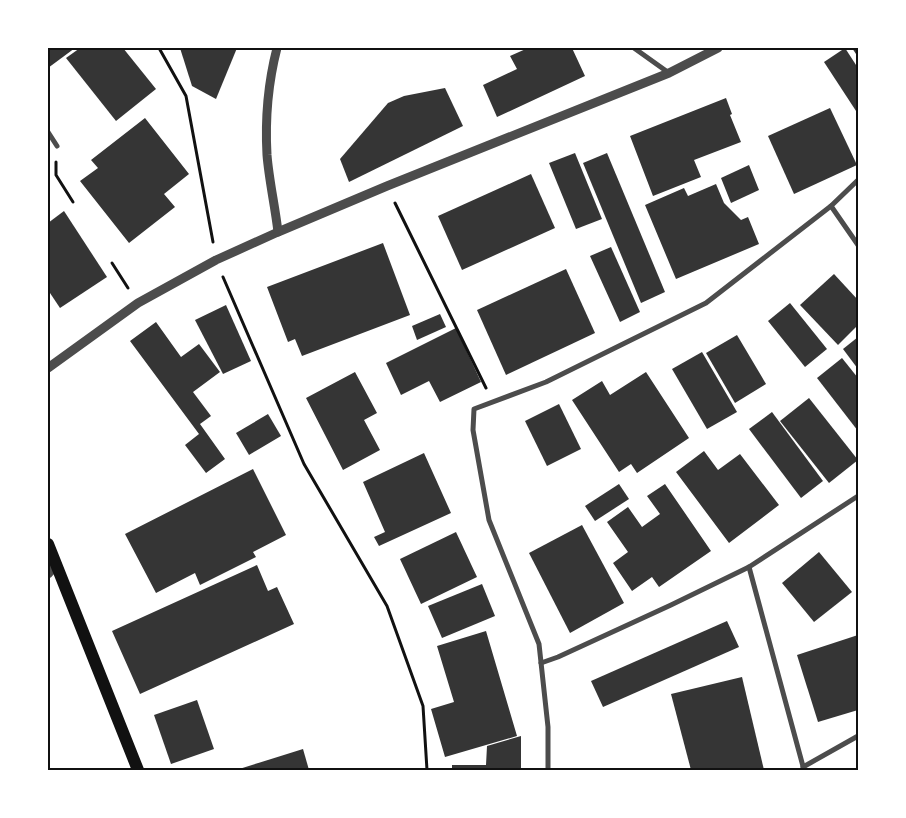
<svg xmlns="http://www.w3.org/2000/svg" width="906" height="818" font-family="'Alegreya Sans',sans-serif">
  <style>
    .building { fill: #353535 }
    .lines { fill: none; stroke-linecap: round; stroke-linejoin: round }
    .path { stroke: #111; stroke-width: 3 }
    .minor { stroke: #4c4c4c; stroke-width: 5 }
    .tertiary { stroke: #4c4c4c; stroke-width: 9 }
    .primary { stroke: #111; stroke-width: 12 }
    .neatline { fill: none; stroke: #111; stroke-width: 2 }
  </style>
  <rect width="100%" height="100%" fill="#fff"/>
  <!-- building -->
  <g class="building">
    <polygon points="48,48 75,48 48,68"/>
    <polygon points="80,48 123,48 156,89 116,121 66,58"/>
    <polygon points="180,48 237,48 216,99 192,86"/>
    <polygon points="528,48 552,48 553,49 557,48 572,48 585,76 497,117 483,85 517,69 510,56"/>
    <polygon points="845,48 858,68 858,114 824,62"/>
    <polygon points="852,48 858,48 858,57"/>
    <polygon points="445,88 463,126 349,182 340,159 388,103 404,96"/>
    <polygon points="726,98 732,114 730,115 741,142 694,160 701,177 653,196 630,136"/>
    <polygon points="830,108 857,165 794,194 768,136"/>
    <polygon points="145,118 189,174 164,194 175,207 129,243 80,181 98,168 91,160"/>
    <polygon points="575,153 602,219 576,229 549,163"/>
    <polygon points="607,153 665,292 641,303 583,163"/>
    <polygon points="749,165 759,190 731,203 721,178"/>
    <polygon points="531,174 555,228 462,270 438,216"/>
    <polygon points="716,184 724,203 741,220 748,217 759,244 676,279 645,205 684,188 688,196"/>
    <polygon points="64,211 107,277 60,308 48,290 48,223"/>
    <polygon points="383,243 410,315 302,356 295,339 288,342 267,287"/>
    <polygon points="611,247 640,312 620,322 590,256"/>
    <polygon points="566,269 595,333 506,375 477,310"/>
    <polygon points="834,274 858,300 858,325 838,345 800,305"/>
    <polygon points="790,303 827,349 805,367 768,321"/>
    <polygon points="226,305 251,361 223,374 195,320"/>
    <polygon points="440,314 446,327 417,340 412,326"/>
    <polygon points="156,322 181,357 199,344 220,372 193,392 211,416 200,424 225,459 206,473 185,445 199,434 130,341"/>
    <polygon points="456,328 481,382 440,402 429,381 401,395 386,363"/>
    <polygon points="737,335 766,384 735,403 706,353"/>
    <polygon points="858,337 858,369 843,349"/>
    <polygon points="702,352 737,412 707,429 672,369"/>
    <polygon points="842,358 858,378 858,431 817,378"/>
    <polygon points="355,372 377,413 364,420 380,450 343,470 306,398"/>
    <polygon points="646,372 689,438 637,473 631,464 619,472 572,400 602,381 610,395"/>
    <polygon points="809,398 858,460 829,483 780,421"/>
    <polygon points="559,404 581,449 547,466 525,421"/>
    <polygon points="772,412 823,481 801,498 749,429"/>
    <polygon points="268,414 281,436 249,455 236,433"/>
    <polygon points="704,451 718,470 740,454 779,505 729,543 676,472"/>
    <polygon points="424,453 451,513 379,546 374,537 385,532 363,482"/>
    <polygon points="253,469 286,535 253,552 256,557 200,585 195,573 156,593 125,534"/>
    <polygon points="619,484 629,499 595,521 585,506"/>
    <polygon points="665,484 711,551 659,587 652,577 632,591 613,563 628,552 607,522 628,507 642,527 660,514 647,496"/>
    <polygon points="582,525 624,603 570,633 529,553"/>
    <polygon points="456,532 477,577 421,604 400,559"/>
    <polygon points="819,552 852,592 814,622 782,583"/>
    <polygon points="257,565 268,591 277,587 294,624 140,694 112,631"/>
    <polygon points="482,584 495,616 442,638 428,606"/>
    <polygon points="727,621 739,647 603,707 591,681"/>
    <polygon points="486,631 517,736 445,757 431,709 454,702 437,646"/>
    <polygon points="858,635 858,710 818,722 797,655"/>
    <polygon points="742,677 764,770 691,770 671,694"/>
    <polygon points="197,700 214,749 171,764 154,715"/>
    <polygon points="521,736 521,770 452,770 452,765 486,765 487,746"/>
    <polygon points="303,749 309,770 236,770"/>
  </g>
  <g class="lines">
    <!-- path -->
    <g class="path">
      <polyline points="159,48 186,96 213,242"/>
      <polyline points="56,162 56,175 73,202"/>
      <polyline points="395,203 486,388"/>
      <polyline points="112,263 128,288"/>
      <polyline points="223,277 304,464 387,606 423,706 427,770"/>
    </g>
    <!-- minor -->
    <g class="minor">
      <polyline points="634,48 669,73"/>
      <polyline points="48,132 57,146"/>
      <polyline points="831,206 858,245"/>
      <polyline points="749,567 804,770"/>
      <polyline points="541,663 558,657 671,605 749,567 858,496"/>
      <polyline points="803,767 858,736"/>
      <polyline points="548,770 548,727 539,644 489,520 473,430 474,409 546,382 706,303 831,206 858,180"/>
    </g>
    <!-- tertiary -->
    <g class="tertiary">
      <path d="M277,48C268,83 265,119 267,155C269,180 275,206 278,232"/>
      <polyline points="48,368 138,303 216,260 278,232 387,186 669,73 718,48"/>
      <polyline points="48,574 57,564"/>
    </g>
    <!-- primary -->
    <polyline class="primary" points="48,544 138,770"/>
  </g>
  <!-- border -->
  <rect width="906" height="818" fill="none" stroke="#ffffff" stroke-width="98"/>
  <rect x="49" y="49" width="808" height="720" class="neatline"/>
</svg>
